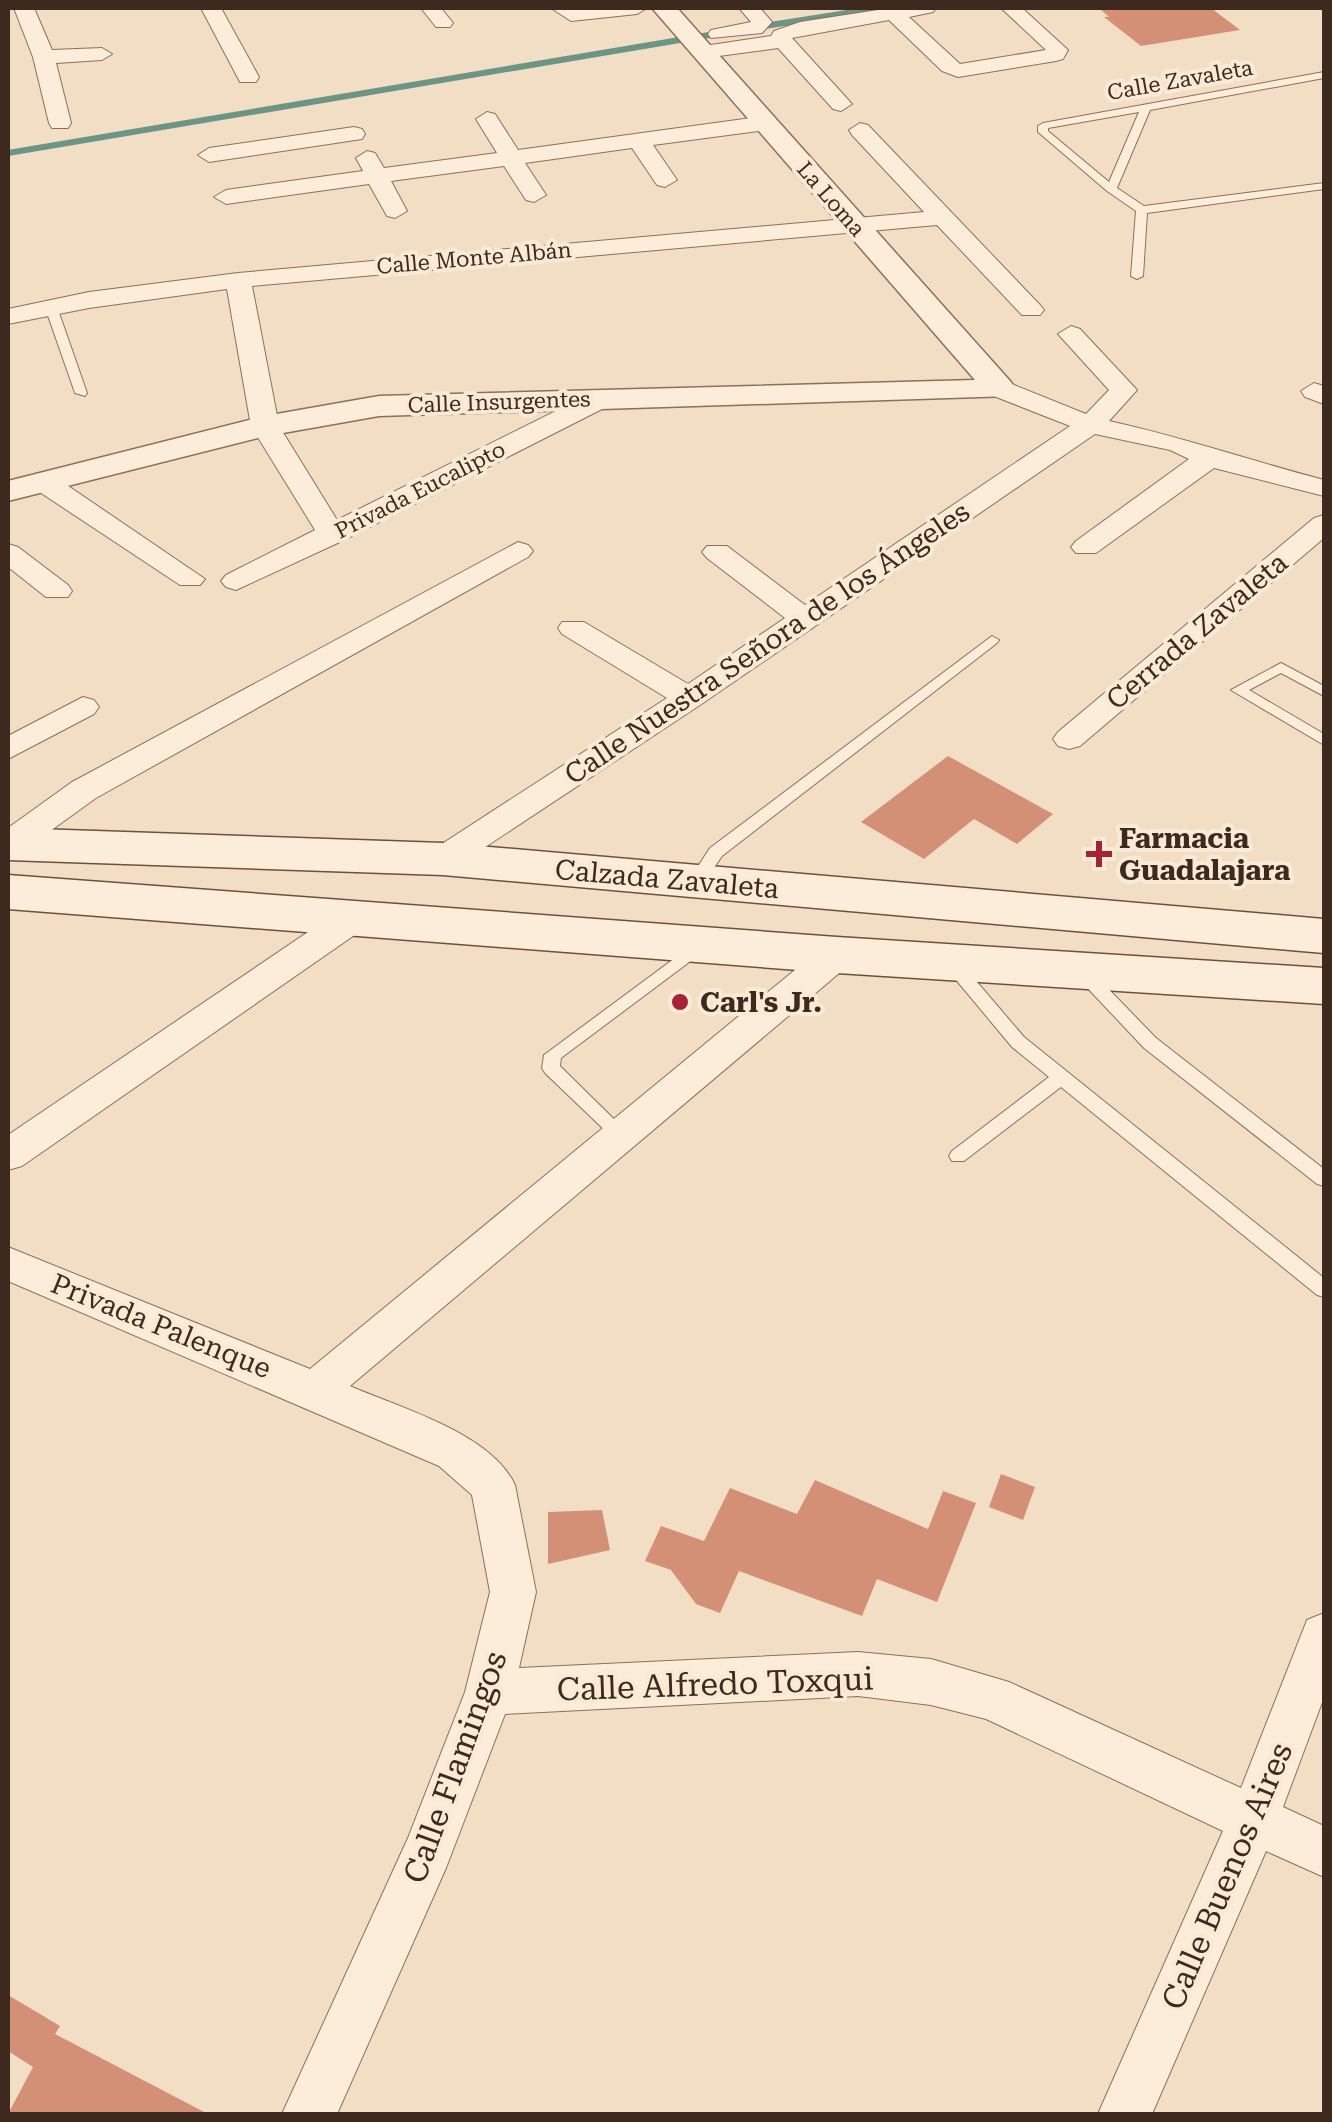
<svg xmlns="http://www.w3.org/2000/svg" width="1332" height="2122" font-family="'Roboto Serif',serif">
  <style>
    .lines { fill: none; stroke-linecap: round; stroke-linejoin: round }
    .stream { stroke: #6c9585; stroke-width: 6 }
    .building { fill: #d49077 }
    .service-casing { stroke: #906e59; stroke-width: 2 }
    .minor-casing { stroke: #906e59; stroke-width: 2 }
    .tertiary-casing { stroke: #906e59; stroke-width: 3 }
    .secondary-casing { stroke: #724f3c; stroke-width: 3 }
    .service { fill: #fcedda; fill-rule: evenodd }
    .minor { fill: #fcedda; fill-rule: evenodd }
    .tertiary { fill: #fcedda; fill-rule: evenodd }
    .secondary { fill: #fcedda; fill-rule: evenodd }
    .poi-dot { fill: #a52337; stroke: #f9ead6; stroke-width: 4 }
    .labels { text-anchor: middle; dominant-baseline: central; stroke-width: 8; stroke-linejoin: round; paint-order: stroke }
    .far-street-label { font-size: 22px; fill: #3e291e; stroke: #f9ead6 }
    .street-label { font-size: 28px; fill: #3e291e; stroke: #f9ead6 }
    .poi-label { font-size: 28px; font-weight: bold; fill: #3e291e; stroke: #f9ead6; text-anchor: start }
    .near-street-label { font-size: 32px; fill: #3e291e; stroke: #f9ead6 }
  </style>
  <rect width="100%" height="100%" fill="#f2dec5"/>
  <g class="lines">
    <!-- stream -->
    <g class="stream">
      <polyline points="758,27 879,8"/>
      <polyline points="8,153 721,33"/>
    </g>
  </g>
  <!-- building -->
  <g class="building">
    <polygon points="1099,8 1211,8 1240,30 1141,46 1104,17 1109,17"/>
    <polygon points="948,756 1053,814 1017,844 974,819 924,859 861,822"/>
    <polygon points="1001,1474 1035,1487 1023,1520 989,1507"/>
    <polygon points="815,1480 928,1529 943,1491 976,1503 937,1602 877,1579 862,1616 739,1571 720,1613 696,1604 671,1570 645,1561 661,1526 704,1541 730,1488 797,1514"/>
    <polygon points="602,1510 610,1550 548,1564 548,1512"/>
    <polygon points="8,1995 60,2026 55,2034 208,2114 8,2114 33,2067 8,2051"/>
  </g>
  <g class="lines">
    <!-- service casing -->
    <g class="service-casing">
      <g id="service">
        <path d="M1324,72V78L1150,110L1117,188L1144,206L1324,183V189L1147,213L1143,276L1137,279L1131,276L1136,211L1107,191L1038,132V126L1043,123ZM1139,112L1109,182L1048,131V128Z"/>
        <polygon points="51,303 57,307 87,393 85,396 75,393 45,307"/>
        <polygon points="992,636 999,640 997,643 722,856 703,884 691,884 689,880 710,848"/>
        <polygon points="1281,663 1324,686 1324,696 1281,673 1249,690 1324,734 1324,745 1231,690"/>
        <polygon points="698,941 704,943 706,947 704,951 561,1058 560,1066 630,1135 627,1140 615,1140 545,1073 542,1068 544,1055"/>
        <polygon points="953,959 959,961 1024,1037 1324,1278 1324,1297 1317,1295 1061,1087 964,1161 952,1161 949,1156 952,1151 1049,1077 1012,1047 947,969 945,965 947,961"/>
        <polygon points="1084,968 1090,970 1156,1038 1324,1169 1324,1186 1317,1184 1144,1048 1078,978 1076,974 1078,970"/>
      </g>
    </g>
    <!-- minor casing -->
    <g class="minor-casing">
      <g id="minor">
        <polygon points="14,8 34,8 52,50 102,48 112,54 102,60 56,63 71,123 68,128 52,128 49,123 33,57"/>
        <polygon points="201,8 221,8 259,77 256,82 240,82"/>
        <polygon points="421,8 441,8 453,23 450,27 436,27"/>
        <polygon points="551,8 647,8 637,14 571,21"/>
        <polygon points="739,8 760,8 772,22 762,33 711,38 708,34 711,30 751,22"/>
        <polygon points="891,8 936,8 933,12 909,17 960,64 1046,50 1001,8 1022,8 1068,50 1063,59 1056,61 958,77 942,71 889,20 792,38 852,104 841,111 833,109 778,48 704,58 694,52 704,46 771,36 774,31 800,22"/>
        <polygon points="487,112 495,114 518,150 765,116 776,123 765,130 653,145 677,180 665,187 657,185 632,148 525,163 546,195 534,202 526,200 504,166 391,181 407,211 395,218 387,216 369,184 226,204 214,197 226,190 363,171 356,158 367,151 375,153 384,168 497,153 476,119"/>
        <polygon points="860,123 868,125 1040,305 1044,310 1040,315 1022,315 937,225 252,286 279,426 337,520 594,392 603,390 616,398 612,404 342,541 236,590 226,587 221,581 226,575 315,530 251,426 227,289 89,308 8,324 8,309 89,292 238,273 924,212 852,135 849,130"/>
        <polygon points="354,127 362,129 365,134 362,139 209,162 198,155 209,148"/>
        <path d="M1071,326L1080,329L1137,390L1109,421C1182,437 1252,461 1324,480V496L1214,468L1096,553H1076L1071,547L1076,541L1189,459L1170,450L1095,434L700,705L455,867L443,871L431,867L426,859L431,851L667,698L562,634L558,628L562,622H584L688,684L785,618L707,558L702,552L707,546H727L805,605L1070,426L991,395L987,389L991,383H1009L1086,414L1109,390L1058,334Z"/>
        <polygon points="1314,383 1324,386 1324,404 1305,397 1301,391"/>
        <polygon points="42,473 52,475 205,579 200,585 180,585 32,487 28,481"/>
        <polygon points="1324,515 1324,538 1080,746 1069,749 1058,746 1053,739 1058,732 1314,518"/>
        <polygon points="518,542 528,545 533,551 528,557 96,798 21,852 8,855 8,828 72,782"/>
        <polygon points="8,544 18,547 68,585 72,591 68,597 46,597 8,567"/>
        <polygon points="83,697 94,700 99,707 94,714 8,759 8,736"/>
        <polygon points="357,904 369,907 375,916 369,925 22,1166 8,1170 8,1135 345,907"/>
        <path d="M837,942L850,946L855,955L850,964L350,1386C400,1408 491,1433 515,1485L536,1592L519,1668L858,1652L931,1659L1009,1682L1241,1788L1307,1620L1324,1613V1697L1283,1807L1324,1826V1877L1266,1851L1152,2114H1098L1223,1831L986,1719L931,1705L858,1696L505,1714L446,1868L337,2114H282L408,1838L465,1692L490,1592L472,1495L439,1466L8,1281V1247L310,1369L824,946Z"/>
      </g>
    </g>
    <!-- tertiary casing -->
    <g class="tertiary-casing">
      <polygon id="tertiary" points="652,8 677,8 1011,382 1016,389 1011,396 379,416 266,436 8,501 8,481 265,416 379,396 975,380"/>
    </g>
    <!-- secondary casing -->
    <g class="secondary-casing">
      <g id="secondary">
        <polygon points="8,828 443,843 1324,919 1324,953 443,875 8,860"/>
        <polygon points="8,875 837,937 1324,968 1324,1004 837,973 8,909"/>
      </g>
    </g>
    <!-- service -->
    <use href="#service" class="service"/>
    <!-- minor -->
    <use href="#minor" class="minor"/>
    <!-- tertiary -->
    <use href="#tertiary" class="tertiary"/>
    <!-- secondary -->
    <use href="#secondary" class="secondary"/>
  </g>
  <!-- markers -->
  <g class="poi-dot">
    <path d="M1094 839h10v10h10v10h-10v10h-10v-10h-10v-10h10z"/>
    <circle cx="680" cy="1002" r="10"/>
  </g>
  <g class="labels">
    <!-- far-street labels -->
    <g class="far-street-label">
      <text transform="translate(1180 80) rotate(-10)">Calle Zavaleta</text>
      <text transform="translate(831 199) rotate(49)">La Loma</text>
      <text transform="translate(474 258) rotate(-5)">Calle Monte Albán</text>
      <text transform="translate(499 402) rotate(-2)">Calle Insurgentes</text>
      <text transform="translate(420 490) rotate(-27)">Privada Eucalipto</text>
    </g>
    <!-- street labels -->
    <g class="street-label">
      <text transform="translate(1197 631) rotate(-40)">Cerrada Zavaleta</text>
      <text transform="translate(767 643) rotate(-34)">Calle Nuestra Señora de los Ángeles</text>
      <text transform="translate(667 879) rotate(5)">Calzada Zavaleta</text>
      <text transform="translate(161 1326) rotate(22)">Privada Palenque</text>
    </g>
    <!-- poi labels -->
    <g class="poi-label">
      <text x="1119" y="838">Farmacia<tspan x="1119" dy="32">Guadalajara</tspan></text>
      <text x="700" y="1002">Carl's Jr.</text>
    </g>
    <!-- near-street labels -->
    <g class="near-street-label">
      <text transform="translate(715 1684) rotate(-2)">Calle Alfredo Toxqui</text>
      <text transform="translate(455 1767) rotate(-70)">Calle Flamingos</text>
      <text transform="translate(1227 1876) rotate(-67)">Calle Buenos Aires</text>
    </g>
  </g>
  <!-- border -->
  <rect width="1332" height="2122" fill="none" stroke="#3e291e" stroke-width="20"/>
</svg>
